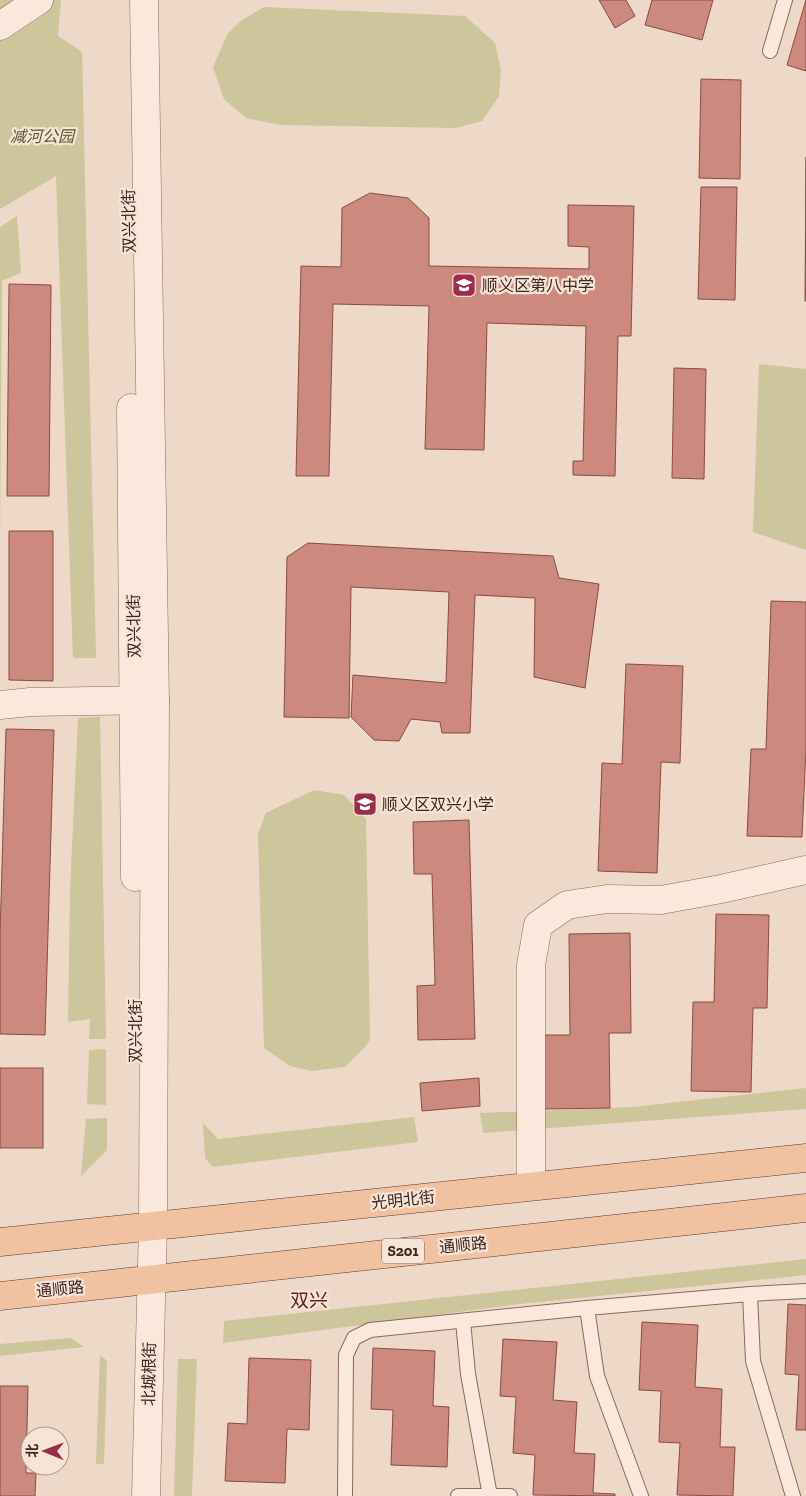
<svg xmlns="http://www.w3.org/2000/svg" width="806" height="1496" font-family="'Zilla Slab','Noto Sans SC',serif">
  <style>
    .green { fill: #cdc59b }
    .building { fill: #cc897e; stroke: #894b43 }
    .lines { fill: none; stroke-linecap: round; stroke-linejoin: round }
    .service-casing { stroke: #8a695d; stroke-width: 16 }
    .minor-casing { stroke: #8a695d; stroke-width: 29 }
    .tertiary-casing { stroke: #8a695d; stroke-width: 29 }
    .primary-casing { stroke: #583831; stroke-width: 29 }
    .service { stroke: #f9e8db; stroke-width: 14 }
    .minor { stroke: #f9e8db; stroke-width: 28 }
    .tertiary { stroke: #f9e8db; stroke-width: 28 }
    .primary { stroke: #f0c2a1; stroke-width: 28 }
    .labels { text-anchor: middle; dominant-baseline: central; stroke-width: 4.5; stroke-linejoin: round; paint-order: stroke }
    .shield { fill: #f6e5d7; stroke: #735f57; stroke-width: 1 }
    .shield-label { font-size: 15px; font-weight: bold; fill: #3b2620 }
    .park-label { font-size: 16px; font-style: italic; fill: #575627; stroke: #f6e5d7 }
    .street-label { font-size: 16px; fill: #3b2620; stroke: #f6e5d7 }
    .poi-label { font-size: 16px; fill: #3b2620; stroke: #f6e5d7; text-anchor: start }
    .quarter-label { font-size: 19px; fill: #672024; stroke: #f6e5d7 }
  </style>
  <rect width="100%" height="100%" fill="#eed8c8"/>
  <!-- green -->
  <g class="green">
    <polygon points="0,0 61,0 58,36 82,52 96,658 73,658 56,176 0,209"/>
    <polygon points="264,7 465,16 495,43 501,70 499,96 482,121 456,128 280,125 246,118 224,99 213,67 228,33 241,21"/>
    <polygon points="17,216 21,273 2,281 0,544 0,227"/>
    <polygon points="759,364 806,369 806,550 753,532"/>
    <polygon points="100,717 106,1039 89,1039 90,1019 68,1022 70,891 78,718"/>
    <polygon points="314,790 344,795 366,819 370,1039 366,1046 345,1067 311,1071 290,1066 264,1048 258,834 266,813"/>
    <polygon points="106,1049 106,1105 87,1104 89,1050"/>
    <polygon points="806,1088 806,1109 483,1133 480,1113 632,1107"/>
    <polygon points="414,1117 418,1142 213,1167 205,1158 203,1123 218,1139"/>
    <polygon points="107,1118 107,1150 81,1176 86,1119"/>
    <polygon points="806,1259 806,1275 520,1304 223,1343 224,1321"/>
    <polygon points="71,1338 84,1347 0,1356 0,1344"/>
    <polygon points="100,1355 107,1361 104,1464 96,1464"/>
    <polygon points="178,1359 197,1359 192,1496 174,1496"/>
  </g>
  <!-- building -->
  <g class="building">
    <polygon points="599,0 626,0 635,16 615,28"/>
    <polygon points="652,0 713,0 702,40 645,25"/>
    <polygon points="806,0 806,71 787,65"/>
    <polygon points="701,79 741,80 740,179 699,178"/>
    <polygon points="806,157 806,301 805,301"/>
    <polygon points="701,187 737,187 735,300 698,299"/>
    <polygon points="370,193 408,198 429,218 429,266 589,269 589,247 568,246 568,205 634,206 631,336 618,336 615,476 573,475 573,461 583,461 586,326 487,323 484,450 425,449 429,306 333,304 329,476 296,476 301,266 341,267 342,208"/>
    <polygon points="9,284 51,285 49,496 7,496"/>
    <polygon points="674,368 706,369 704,479 672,478"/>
    <polygon points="9,531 53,531 53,681 9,680"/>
    <polygon points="308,543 553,556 559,578 599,584 585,688 534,677 535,598 475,595 470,733 442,733 440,722 411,719 399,741 374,740 351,717 353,675 446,683 449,592 351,587 349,718 284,717 287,557"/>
    <polygon points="771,601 806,602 806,747 802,837 747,836 751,749 766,749"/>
    <polygon points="626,664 683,666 680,763 661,762 657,873 598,871 602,763 622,764"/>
    <polygon points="6,729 54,730 45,1035 0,1034 0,935"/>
    <polygon points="469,820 475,1039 418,1040 417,986 435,985 432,874 414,874 413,822"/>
    <polygon points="716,914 769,915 767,1008 753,1008 751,1092 691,1091 693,1002 714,1002"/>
    <polygon points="630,933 631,1033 609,1033 610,1108 544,1109 543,1035 570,1035 569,934"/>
    <rect x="0" y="1068" width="43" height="80"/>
    <polygon points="479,1078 480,1106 422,1111 420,1083"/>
    <polygon points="788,1304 806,1305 806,1430 796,1430 799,1375 785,1374"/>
    <polygon points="642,1322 698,1325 695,1387 722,1389 720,1447 735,1447 733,1496 677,1495 680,1443 659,1442 661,1391 639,1390"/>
    <polygon points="503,1339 557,1342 553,1400 577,1402 574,1453 595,1454 593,1493 615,1494 615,1496 533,1495 535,1455 513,1453 516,1397 500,1396"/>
    <polygon points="373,1348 435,1351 433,1406 449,1407 447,1467 391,1465 393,1410 371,1409"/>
    <polygon points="249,1358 311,1360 309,1430 287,1429 285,1483 225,1481 228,1423 247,1424"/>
    <polygon points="0,1386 28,1386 26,1473 36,1473 35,1496 0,1496"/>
  </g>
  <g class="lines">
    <!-- service casing -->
    <g class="service-casing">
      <g id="service">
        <polyline points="770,51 785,0"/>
        <polyline points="750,1294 753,1361 793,1496"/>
        <polyline points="587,1308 597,1376 641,1496"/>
        <polyline points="345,1496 346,1355 354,1338 370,1330 587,1308 750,1294 806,1291"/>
        <polyline points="458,1496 490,1496 468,1374 463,1321"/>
        <polyline points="490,1496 510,1496"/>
      </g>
    </g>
    <!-- minor casing -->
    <g class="minor-casing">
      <g id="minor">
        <polyline points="0,705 30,702 155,700"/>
        <polyline points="531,1186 531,965 538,925 567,905 607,899 661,900 721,889 806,870"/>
      </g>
    </g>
    <!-- tertiary casing -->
    <g class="tertiary-casing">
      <g id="tertiary">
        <polyline points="144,0 155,700 153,1226 146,1496"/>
        <polyline points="0,26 39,0"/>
        <polyline points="131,408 135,877"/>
      </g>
    </g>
    <!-- primary casing -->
    <g class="primary-casing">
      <g id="primary">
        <polyline points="0,1242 806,1158"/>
        <polyline points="0,1296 806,1208"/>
      </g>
    </g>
    <!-- service -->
    <use href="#service" class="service"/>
    <!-- minor -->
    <use href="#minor" class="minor"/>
    <!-- tertiary -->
    <use href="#tertiary" class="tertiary"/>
    <!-- primary -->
    <use href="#primary" class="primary"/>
  </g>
  <!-- icons -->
  <defs>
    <g id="school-square" transform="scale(1.25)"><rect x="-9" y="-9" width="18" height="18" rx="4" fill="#992d4b" stroke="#f6e5d7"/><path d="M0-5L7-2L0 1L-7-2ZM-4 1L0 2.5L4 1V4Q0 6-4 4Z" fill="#fff"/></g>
  </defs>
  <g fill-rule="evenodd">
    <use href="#school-square" x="464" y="285"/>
    <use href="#school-square" x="365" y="804"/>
  </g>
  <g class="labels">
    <!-- shield labels -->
    <rect class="shield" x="382" y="1238.5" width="42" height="25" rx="4"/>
    <g class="shield-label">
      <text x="403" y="1251">S201</text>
    </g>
    <!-- park labels -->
    <g class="park-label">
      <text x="42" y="136">减河公园</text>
    </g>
    <!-- street labels -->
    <g class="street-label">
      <text transform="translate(129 221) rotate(-91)">双兴北街</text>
      <text transform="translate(134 626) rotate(-91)">双兴北街</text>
      <text transform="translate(135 1031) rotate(-90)">双兴北街</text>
      <text transform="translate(403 1200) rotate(-6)">光明北街</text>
      <text transform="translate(463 1245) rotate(-6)">通顺路</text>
      <text transform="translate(60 1289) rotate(-6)">通顺路</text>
      <text transform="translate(149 1374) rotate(-89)">北城根街</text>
    </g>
    <!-- poi labels -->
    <g class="poi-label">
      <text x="482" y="285">顺义区第八中学</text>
      <text x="382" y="804">顺义区双兴小学</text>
    </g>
    <!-- quarter labels -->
    <g class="quarter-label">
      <text x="309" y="1300">双兴</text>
    </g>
  </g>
  <!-- north arrow -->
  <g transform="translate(45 1451) rotate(271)"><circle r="24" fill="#f6e5d7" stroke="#ab998e"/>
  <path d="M0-4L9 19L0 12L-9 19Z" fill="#992d4b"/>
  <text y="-8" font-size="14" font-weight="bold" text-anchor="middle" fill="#3b2620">北</text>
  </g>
</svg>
